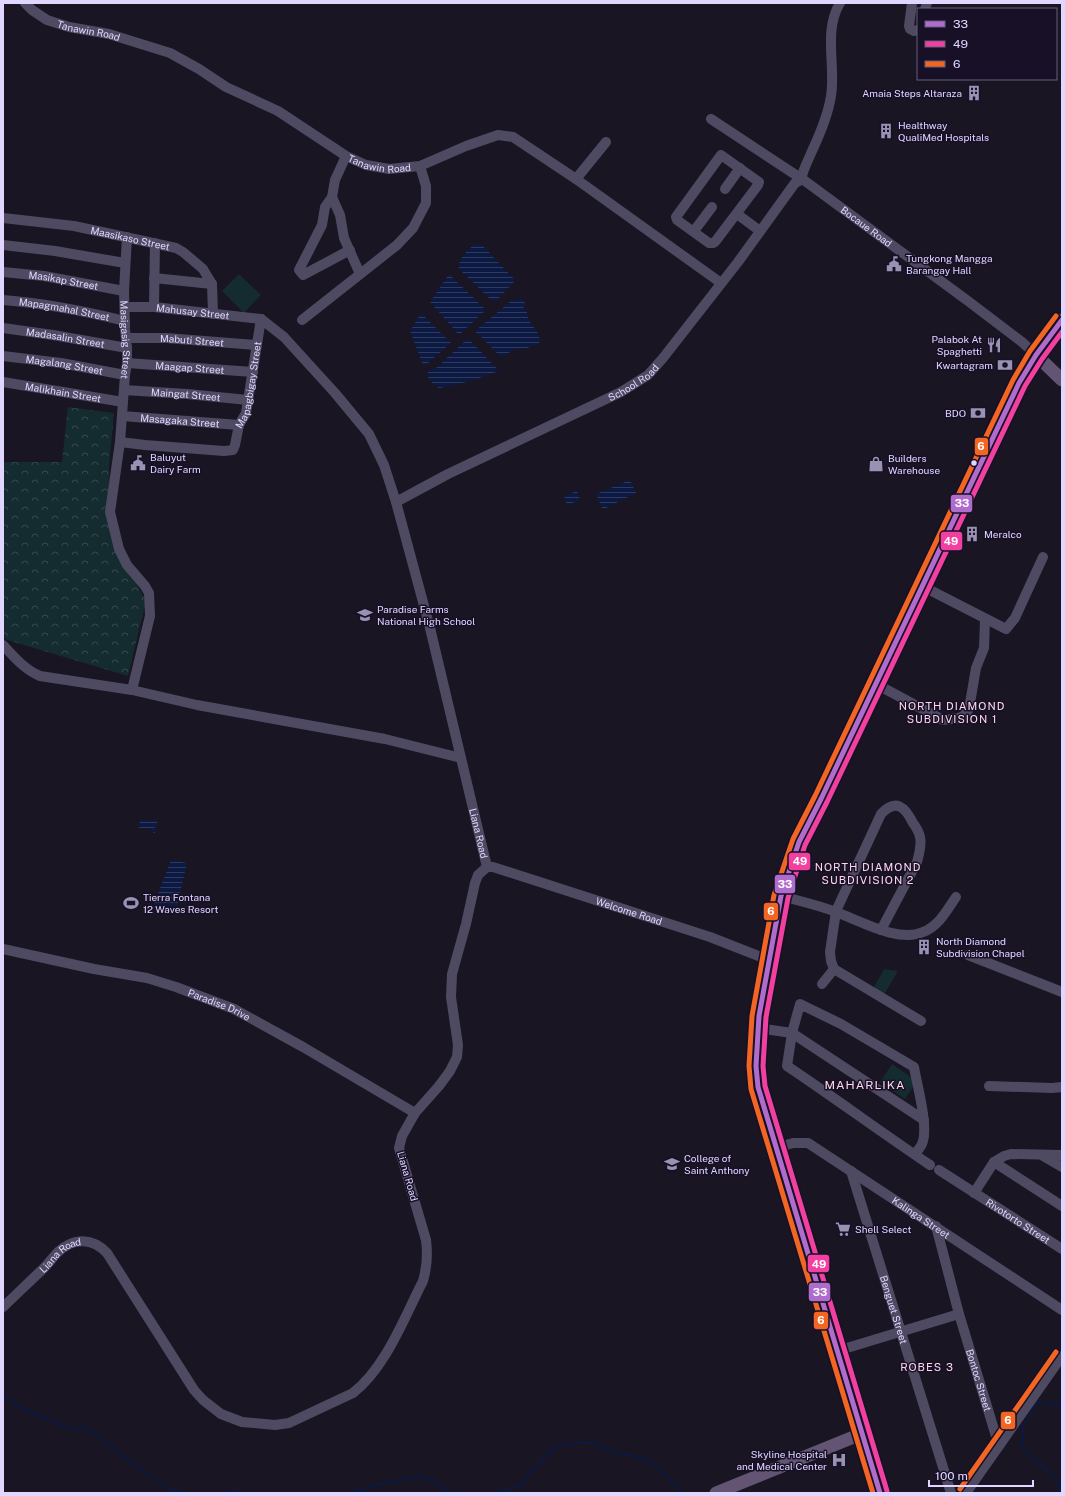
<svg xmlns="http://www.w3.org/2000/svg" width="1065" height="1496" font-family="'Public Sans',sans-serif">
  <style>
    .forest { fill: url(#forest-crowns) }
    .pitch { fill: #142b2f }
    .water { fill: url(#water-rules) }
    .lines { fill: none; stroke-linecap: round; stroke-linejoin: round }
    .stream { stroke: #0c1942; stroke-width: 2 }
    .minor { stroke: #4e4a62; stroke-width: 10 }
    .major { stroke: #635473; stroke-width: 13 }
    .bus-1-casing { stroke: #171027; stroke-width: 8 }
    .bus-2-casing { stroke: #171027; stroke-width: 8 }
    .bus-3-casing { stroke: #171027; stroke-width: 8 }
    .bus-1 { stroke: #b06ccc; stroke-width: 5 }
    .bus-2 { stroke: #f240a1; stroke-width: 5 }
    .bus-3 { stroke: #f26522; stroke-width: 5 }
    .bus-dot { fill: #e0d6ff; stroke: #171027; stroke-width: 1.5 }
    .labels { text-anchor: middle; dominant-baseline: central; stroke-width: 3; stroke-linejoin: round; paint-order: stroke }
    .street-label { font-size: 10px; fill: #e0d6ff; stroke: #171027 }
    .poi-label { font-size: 10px; fill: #e0d6ff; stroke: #171027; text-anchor: start }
    .neighbourhood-label { font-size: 11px; letter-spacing: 1px; fill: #ffd8ec; stroke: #171027 }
    .quarter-label { font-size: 12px; letter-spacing: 1px; fill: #ffd8ec; stroke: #171027 }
    .line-badge { stroke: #171027; stroke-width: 1.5 }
    .badge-label { font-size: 11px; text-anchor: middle; font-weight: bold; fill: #fff }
  </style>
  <defs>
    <pattern id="forest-crowns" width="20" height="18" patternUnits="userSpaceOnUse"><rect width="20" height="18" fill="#142b2f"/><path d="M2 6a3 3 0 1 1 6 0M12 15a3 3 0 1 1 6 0" fill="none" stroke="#36494e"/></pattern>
    <pattern id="water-rules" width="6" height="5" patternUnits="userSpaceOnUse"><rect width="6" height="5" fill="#0c1942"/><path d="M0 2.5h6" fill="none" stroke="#2f3a5e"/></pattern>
  </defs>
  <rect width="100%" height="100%" fill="#191522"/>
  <!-- forest -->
  <polygon class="forest" points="68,407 114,413 109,466 110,508 114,542 146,601 128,676 7,640 3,637 3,462 62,462"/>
  <!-- pitch -->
  <g class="pitch">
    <polygon points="239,274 261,295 244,313 222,291"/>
    <polygon points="884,969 898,971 882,998 872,991"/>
    <polygon points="892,1064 917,1081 905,1099 880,1082"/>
  </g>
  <!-- water -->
  <g class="water">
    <path d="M476,243L483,246L514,279V282L496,301L491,300L459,269C458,257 468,250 476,243Z"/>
    <polygon points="449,274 486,310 459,335 430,302"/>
    <path d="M519,298L524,301L526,305L523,307L527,312C528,326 540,329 540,341L537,346L532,345C525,351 524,348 516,349C512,350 506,355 501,357L475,331L512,300H516Z"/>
    <polygon points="421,313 451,343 428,363 423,365 410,331"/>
    <path d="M468,338L499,371L471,381L439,388C433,384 430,381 427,375L429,370L435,369Z"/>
    <polygon points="630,480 636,493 604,509 602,508 596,494"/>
    <polygon points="577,491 580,500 567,505 564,496"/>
    <polygon points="140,820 157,821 157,827 154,826 157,831 154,833 149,828 139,828"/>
    <polygon points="171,860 187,863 177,906 169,906 152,909"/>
  </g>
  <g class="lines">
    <!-- stream -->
    <g class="stream">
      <polyline points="3,1395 21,1408 52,1420 64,1426 72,1429 87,1428 142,1470 170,1489 184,1493"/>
      <polyline points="223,1493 234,1491 242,1493"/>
      <polyline points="351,1493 375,1485 422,1476 441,1486 451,1493"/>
      <polyline points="496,1493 524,1484 523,1480 556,1446 580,1443 594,1443 615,1453 635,1456 650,1461 678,1486 681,1493"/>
      <polyline points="1061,1493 1056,1478 1022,1448 1023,1425 1038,1402 1056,1405 1062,1399"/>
    </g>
    <!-- minor -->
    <g class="minor">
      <path id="s1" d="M25,3L32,10L47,20L69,27L109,34L170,53L199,69L226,87L278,111L346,156L366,165L389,169L420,166L466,146L498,135L513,137L576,179L721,283"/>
      <polyline points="912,3 909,26 910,29 914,31 918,30"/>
      <polyline points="925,9 927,3"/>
      <path id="s2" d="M711,119L805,181L968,301L1022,342L1036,355"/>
      <polygon points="721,155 759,182 758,185 715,242 713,243 709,243 677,220 676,217"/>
      <polyline points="346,156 335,180 332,197 325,207 322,225 299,270 303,275 350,250"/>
      <polyline points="576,179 606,142"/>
      <path d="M801,180C803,169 808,161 812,151C820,134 828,115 831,96C836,66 823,31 840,3"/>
      <polyline points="725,189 740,168"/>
      <polyline points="332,197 340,215 344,238 360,274"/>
      <polyline points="737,214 760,231"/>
      <path id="s3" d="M3,218L74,226L176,248L183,252L203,269L212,284L213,314"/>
      <polyline points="694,231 712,207"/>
      <path id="s4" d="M127,237L124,291L125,329L127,348V363L125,375L120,442L110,512L119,549L127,565L145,586L149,593L150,616L132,690"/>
      <polyline points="3,245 55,251 125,263"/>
      <path id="s5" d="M3,272L44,276L124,291"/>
      <polyline points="154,278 212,284"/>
      <path id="s6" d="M3,300C44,303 84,311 125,321"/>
      <path id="s7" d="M125,307H154L261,319"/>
      <polyline points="154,307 155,243"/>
      <path id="s8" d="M261,319L284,337L335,393L369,434L384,465L396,502L430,628L487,867"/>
      <polyline points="302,320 397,245 413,228 426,203 426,186 420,166"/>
      <path id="s9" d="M3,328L53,335L127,348"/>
      <path id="s10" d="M126,338H166L257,345"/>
      <path id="s11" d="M3,356L61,363L125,375"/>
      <path id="s12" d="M127,363L253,372"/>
      <path id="s13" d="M3,382L123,402"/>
      <path id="s14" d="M124,390L187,394L248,400"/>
      <path id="s15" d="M122,416L239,425"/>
      <path id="s16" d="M120,442L145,445L224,451L233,450L235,445L239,425L246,413L261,319"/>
      <path id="s17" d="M396,502L448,474L621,392L648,375L663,358L738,262L795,183L801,180"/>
      <polyline points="922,586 1006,629 1015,618 1043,557"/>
      <path d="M3,645C14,657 25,670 40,676L132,690L197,705L385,739L461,758"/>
      <polyline points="876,684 943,720 959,718 963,716 969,709 976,668 984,648 985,619"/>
      <path id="s18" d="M487,867H493L710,937L769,960"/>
      <path d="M781,896C799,901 818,905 836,912C861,921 898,943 923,932C939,926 947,910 956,897"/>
      <path d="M881,930L917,862C919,854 922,845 920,837C919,832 916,827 913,823C905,807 896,798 881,814L836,911L830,952L831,961L834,969L921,1021"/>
      <path id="s19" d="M3,949L94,969L147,978L176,987L234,1009L303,1047L415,1113"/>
      <polyline points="968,955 1062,992"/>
      <polyline points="822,984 834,969"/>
      <polyline points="758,1028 792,1033 924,1120"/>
      <polyline points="989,1086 1052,1088 1062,1087"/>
      <path id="s20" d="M776,1148L793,1143H808L1062,1310"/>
      <path d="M915,1154C918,1150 922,1146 923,1141C928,1124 917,1085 914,1067L841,1024L800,1004L792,1033L787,1066C835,1098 882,1133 930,1165"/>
      <polyline points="1043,1156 1062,1167"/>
      <polyline points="994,1162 1062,1206"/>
      <path id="s21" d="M939,1170L1062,1249"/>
      <path id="s22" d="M851,1171L951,1493"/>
      <polyline points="974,1193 994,1162 1004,1156 1011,1154 1062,1155"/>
      <path id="s23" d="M936,1226L959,1314L999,1446"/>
      <path id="s24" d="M3,1307C17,1294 30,1281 44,1268C49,1263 53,1257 58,1252C74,1237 93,1238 107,1253L194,1390L203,1400L221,1414L242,1422L275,1425L289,1423L353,1393C386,1367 404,1318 423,1281C427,1267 428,1255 426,1240L399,1148L402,1136L415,1113L439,1086L450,1071L457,1057L458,1045L451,997L452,974L466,924L475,883L478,875L487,867"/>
      <polyline points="837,1351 959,1314"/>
      <polyline points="966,1493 1062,1356"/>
    </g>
    <!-- major -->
    <g class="major">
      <polyline points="1036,355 1062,380"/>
      <polyline points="716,1493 861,1434"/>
      <polyline points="880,1493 779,1160 758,1087 756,1066 759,1016 781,896 799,842 821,799 947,534 970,488 1019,383 1036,355 1062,320"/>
    </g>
    <!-- bus-1 casing -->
    <g class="bus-1-casing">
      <polyline id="bus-1" points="880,1493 758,1087 756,1066 759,1016 781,896 799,842 821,799 1019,383 1036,355 1062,320"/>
    </g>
    <!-- bus-2 casing -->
    <g class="bus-2-casing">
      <polyline id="bus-2" points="887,1491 765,1086 763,1066 766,1017 788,898 805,845 827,802 1025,386 1042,359 1062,332"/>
    </g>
    <!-- bus-3 casing -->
    <g class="bus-3-casing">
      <g id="bus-3">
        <polyline points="960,1489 1056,1352"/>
        <polyline points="873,1493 751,1089 749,1066 752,1016 774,895 793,839 815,796 1013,380 1030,351 1056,316"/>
      </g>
    </g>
    <!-- bus-1 -->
    <use href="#bus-1" class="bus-1"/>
    <!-- bus-2 -->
    <use href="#bus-2" class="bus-2"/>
    <!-- bus-3 -->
    <use href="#bus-3" class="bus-3"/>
  </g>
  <!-- icons -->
  <defs>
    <g id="building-bare" transform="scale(1.2)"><path d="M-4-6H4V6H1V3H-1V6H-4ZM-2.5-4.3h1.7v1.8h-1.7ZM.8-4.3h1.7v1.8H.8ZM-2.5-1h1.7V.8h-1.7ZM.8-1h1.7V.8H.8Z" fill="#9a92b2" stroke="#171027" stroke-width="2.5" paint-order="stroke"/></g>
    <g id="civic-bare" transform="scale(1.2)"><path d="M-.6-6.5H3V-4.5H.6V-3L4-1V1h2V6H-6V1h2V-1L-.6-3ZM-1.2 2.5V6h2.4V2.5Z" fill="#9a92b2" stroke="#171027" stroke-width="2.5" paint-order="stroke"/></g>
    <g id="restaurant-bare" transform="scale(1.2)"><path d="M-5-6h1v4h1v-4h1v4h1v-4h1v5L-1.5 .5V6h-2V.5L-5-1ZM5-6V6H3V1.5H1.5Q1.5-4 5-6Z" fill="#9a92b2" stroke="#171027" stroke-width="2.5" paint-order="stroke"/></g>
    <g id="bank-bare" transform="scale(1.2)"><path d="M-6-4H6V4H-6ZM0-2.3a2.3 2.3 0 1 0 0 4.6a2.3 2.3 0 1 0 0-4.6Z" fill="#9a92b2" stroke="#171027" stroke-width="2.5" paint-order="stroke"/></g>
    <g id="shop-bare" transform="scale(1.2)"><path d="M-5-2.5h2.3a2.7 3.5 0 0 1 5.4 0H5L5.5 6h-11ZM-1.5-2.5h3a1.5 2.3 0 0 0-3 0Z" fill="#9a92b2" stroke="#171027" stroke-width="2.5" paint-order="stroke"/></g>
    <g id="school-bare" transform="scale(1.2)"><path d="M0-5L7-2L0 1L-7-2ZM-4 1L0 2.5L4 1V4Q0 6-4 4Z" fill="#9a92b2" stroke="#171027" stroke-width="2.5" paint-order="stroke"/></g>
    <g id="stadium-bare" transform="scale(1.2)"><path d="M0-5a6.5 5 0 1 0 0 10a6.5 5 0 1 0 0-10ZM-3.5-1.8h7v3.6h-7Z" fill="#9a92b2" stroke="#171027" stroke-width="2.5" paint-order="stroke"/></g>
    <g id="university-bare" transform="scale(1.2)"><path d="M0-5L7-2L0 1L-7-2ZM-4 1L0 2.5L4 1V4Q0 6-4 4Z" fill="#9a92b2" stroke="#171027" stroke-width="2.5" paint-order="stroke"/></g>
    <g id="supermarket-bare" transform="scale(1.2)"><path d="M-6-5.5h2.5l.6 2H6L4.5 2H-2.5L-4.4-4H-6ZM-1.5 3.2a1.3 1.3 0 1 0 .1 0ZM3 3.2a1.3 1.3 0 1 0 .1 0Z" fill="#9a92b2" stroke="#171027" stroke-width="2.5" paint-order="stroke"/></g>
    <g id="hospital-bare" transform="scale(1.2)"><path d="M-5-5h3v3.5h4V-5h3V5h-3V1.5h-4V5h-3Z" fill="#9a92b2" stroke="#171027" stroke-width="2.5" paint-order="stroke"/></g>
  </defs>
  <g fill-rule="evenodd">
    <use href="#building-bare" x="974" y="93"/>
    <use href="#building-bare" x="886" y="131"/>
    <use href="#civic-bare" x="894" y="264"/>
    <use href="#restaurant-bare" x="994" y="345"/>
    <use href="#bank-bare" x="1005" y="365"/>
    <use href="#bank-bare" x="978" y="413"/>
    <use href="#civic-bare" x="138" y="463"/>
    <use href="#shop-bare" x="876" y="464"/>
    <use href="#building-bare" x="972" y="534"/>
    <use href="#school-bare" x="365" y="615"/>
    <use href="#stadium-bare" x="131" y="903"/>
    <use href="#building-bare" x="924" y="947"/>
    <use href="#university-bare" x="672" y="1164"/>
    <use href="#supermarket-bare" x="843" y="1229"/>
    <use href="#hospital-bare" x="839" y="1460"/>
  </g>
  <!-- markers -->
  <circle class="bus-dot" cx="974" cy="463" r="3.5"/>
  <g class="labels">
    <!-- street labels -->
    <g class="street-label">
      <text stroke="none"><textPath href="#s1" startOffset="71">Tanawin Road</textPath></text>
      <text stroke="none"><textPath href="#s1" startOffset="395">Tanawin Road</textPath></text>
      <text stroke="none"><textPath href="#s2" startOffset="189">Bocaue Road</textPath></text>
      <text stroke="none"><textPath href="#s3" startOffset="129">Maasikaso Street</textPath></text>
      <text stroke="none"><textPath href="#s5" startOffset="61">Masikap Street</textPath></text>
      <text stroke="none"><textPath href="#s6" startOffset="62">Mapagmahal Street</textPath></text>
      <text stroke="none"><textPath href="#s7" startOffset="68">Mahusay Street</textPath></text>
      <text stroke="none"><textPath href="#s9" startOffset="63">Madasalin Street</textPath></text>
      <text stroke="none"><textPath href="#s4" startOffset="103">Masigasig Street</textPath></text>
      <text stroke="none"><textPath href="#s10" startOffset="66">Mabuti Street</textPath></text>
      <text stroke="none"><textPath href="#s11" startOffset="62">Magalang Street</textPath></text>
      <text stroke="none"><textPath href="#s12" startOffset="63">Maagap Street</textPath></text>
      <text stroke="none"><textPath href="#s17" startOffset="266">School Road</textPath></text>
      <text stroke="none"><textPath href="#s16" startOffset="181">Mapagbigay Street</textPath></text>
      <text stroke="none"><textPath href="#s13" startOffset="61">Malikhain Street</textPath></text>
      <text stroke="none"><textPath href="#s14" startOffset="62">Maingat Street</textPath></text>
      <text stroke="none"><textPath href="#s15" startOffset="58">Masagaka Street</textPath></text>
      <text stroke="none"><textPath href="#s8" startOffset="573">Liana Road</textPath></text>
      <text stroke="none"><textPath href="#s18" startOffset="149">Welcome Road</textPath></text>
      <text stroke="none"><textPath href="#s19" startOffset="224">Paradise Drive</textPath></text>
      <text transform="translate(408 1176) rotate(74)">Liana Road</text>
      <text stroke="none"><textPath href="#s20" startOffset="168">Kalinga Street</textPath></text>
      <text stroke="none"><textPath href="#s21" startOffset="94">Rivotorto Street</textPath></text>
      <text stroke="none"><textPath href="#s24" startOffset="78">Liana Road</textPath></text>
      <text stroke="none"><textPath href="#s22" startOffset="145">Benguet Street</textPath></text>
      <text stroke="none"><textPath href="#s23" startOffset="160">Bontoc Street</textPath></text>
    </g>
    <!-- poi labels -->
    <g class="poi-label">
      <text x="962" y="93" text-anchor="end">Amaia Steps Altaraza</text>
      <text x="898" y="125">Healthway<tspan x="898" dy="12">QualiMed Hospitals</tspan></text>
      <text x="906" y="258">Tungkong Mangga<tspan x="906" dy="12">Barangay Hall</tspan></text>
      <text x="982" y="339" text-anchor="end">Palabok At<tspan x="982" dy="12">Spaghetti</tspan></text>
      <text x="993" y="365" text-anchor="end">Kwartagram</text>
      <text x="966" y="413" text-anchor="end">BDO</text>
      <text x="150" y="457">Baluyut<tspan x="150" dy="12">Dairy Farm</tspan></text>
      <text x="888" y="458">Builders<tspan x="888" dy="12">Warehouse</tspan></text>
      <text x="984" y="534">Meralco</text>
      <text x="377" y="609">Paradise Farms<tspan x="377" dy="12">National High School</tspan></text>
      <text x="143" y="897">Tierra Fontana<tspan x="143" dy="12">12 Waves Resort</tspan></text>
      <text x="936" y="941">North Diamond<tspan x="936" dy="12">Subdivision Chapel</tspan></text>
      <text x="684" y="1158">College of<tspan x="684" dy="12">Saint Anthony</tspan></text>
      <text x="855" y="1229">Shell Select</text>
      <text x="827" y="1454" text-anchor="end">Skyline Hospital<tspan x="827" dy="12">and Medical Center</tspan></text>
    </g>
    <!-- neighbourhood labels -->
    <g class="neighbourhood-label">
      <text x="952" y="706">NORTH DIAMOND<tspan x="952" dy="13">SUBDIVISION 1</tspan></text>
      <text x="868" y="867">NORTH DIAMOND<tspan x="868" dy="13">SUBDIVISION 2</tspan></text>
      <text x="927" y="1367">ROBES 3</text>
    </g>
    <!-- quarter labels -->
    <g class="quarter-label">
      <text x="865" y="1085">MAHARLIKA</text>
    </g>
  </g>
  <g class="line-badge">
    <rect x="974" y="437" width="15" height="19" rx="4" fill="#f26522"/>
    <rect x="950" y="494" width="23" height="19" rx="4" fill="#b06ccc"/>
    <rect x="940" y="531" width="23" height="20" rx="4" fill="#f240a1"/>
    <rect x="788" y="852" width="23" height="19" rx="4" fill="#f240a1"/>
    <rect x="774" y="874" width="22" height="20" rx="4" fill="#b06ccc"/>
    <rect x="763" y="902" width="16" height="19" rx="4" fill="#f26522"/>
    <rect x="807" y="1254" width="23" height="19" rx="4" fill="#f240a1"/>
    <rect x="808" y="1282" width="23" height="20" rx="4" fill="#b06ccc"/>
    <rect x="813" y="1311" width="16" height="19" rx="4" fill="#f26522"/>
    <rect x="1000" y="1411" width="16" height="19" rx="4" fill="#f26522"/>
  </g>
  <g class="badge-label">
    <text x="981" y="450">6</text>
    <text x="962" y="507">33</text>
    <text x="951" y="545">49</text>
    <text x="800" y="865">49</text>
    <text x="785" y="888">33</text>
    <text x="771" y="915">6</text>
    <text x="819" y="1268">49</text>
    <text x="820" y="1296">33</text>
    <text x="821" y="1324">6</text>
    <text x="1008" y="1424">6</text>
  </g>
  <!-- border -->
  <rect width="1065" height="1496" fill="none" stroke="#e0d6ff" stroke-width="8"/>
  <!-- legend -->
  <rect x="917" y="8" width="140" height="72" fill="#171027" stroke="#675f7d"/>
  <rect x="925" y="21" width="20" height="6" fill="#b06ccc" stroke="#675f7d"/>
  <text x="953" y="28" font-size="12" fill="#e0d6ff">33</text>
  <rect x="925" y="41" width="20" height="6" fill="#f240a1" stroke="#675f7d"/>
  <text x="953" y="48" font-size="12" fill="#e0d6ff">49</text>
  <rect x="925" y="61" width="20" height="6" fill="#f26522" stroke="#675f7d"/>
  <text x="953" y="68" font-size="12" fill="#e0d6ff">6</text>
  <!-- scale -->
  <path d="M929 1480v6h104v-6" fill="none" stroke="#e0d6ff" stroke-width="2"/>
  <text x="935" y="1480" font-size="12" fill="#e0d6ff" stroke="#171027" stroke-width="3" paint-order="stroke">100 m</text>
</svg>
